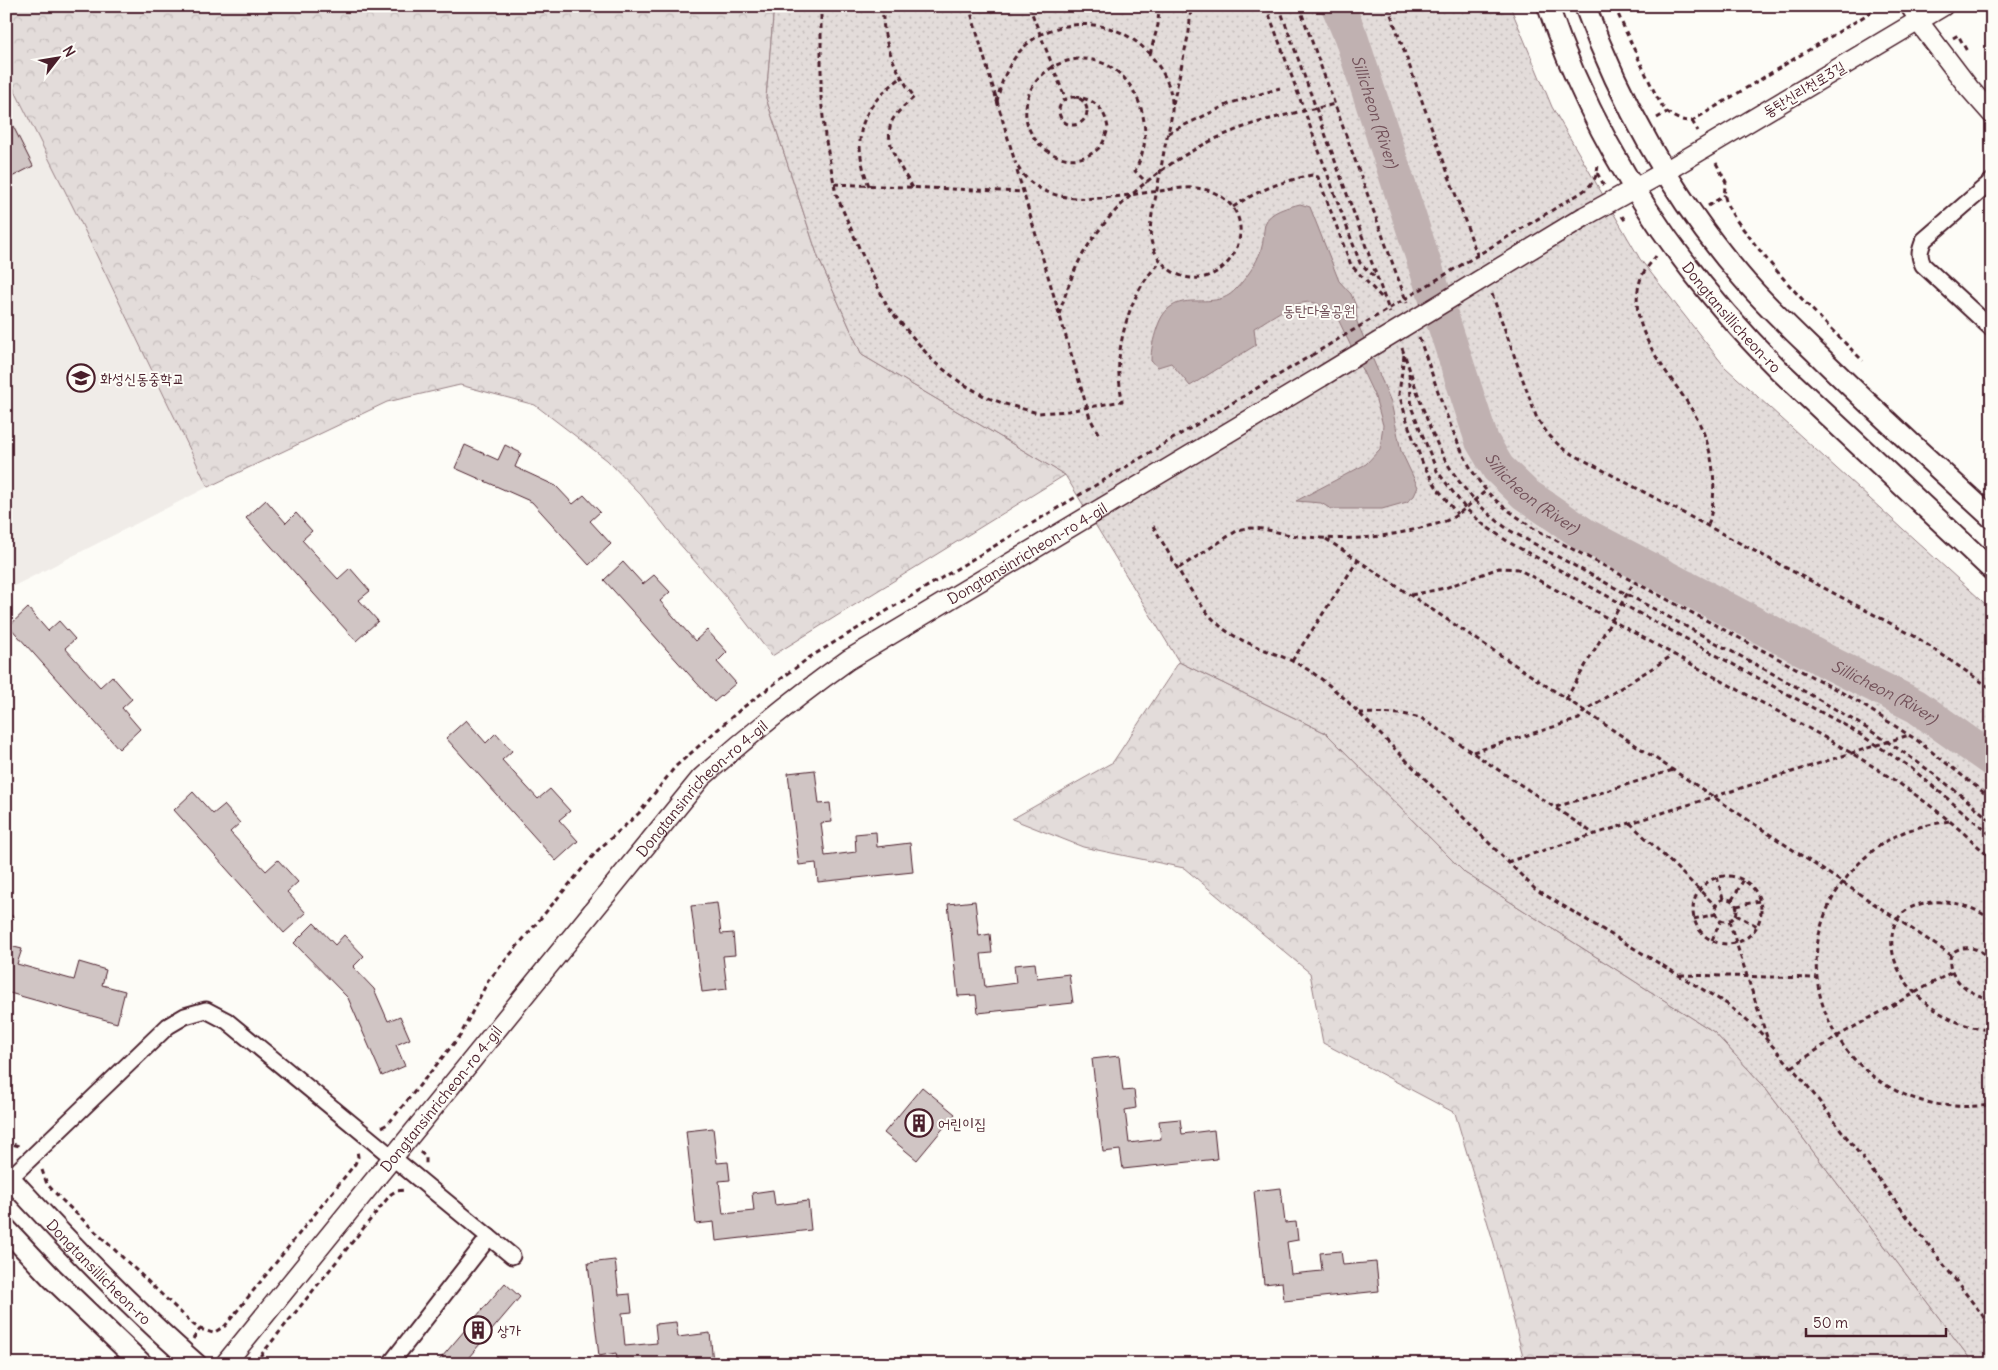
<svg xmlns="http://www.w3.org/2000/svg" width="1998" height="1370" font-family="Delius,'Poor Story',sans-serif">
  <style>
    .built { fill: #f0ece8 }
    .forest { fill: url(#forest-crowns); stroke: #967e82 }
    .park { fill: url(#park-dots); stroke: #967e82 }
    .water { fill: #c0b1b1; stroke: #91777b }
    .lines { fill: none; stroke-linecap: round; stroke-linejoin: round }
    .river { stroke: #c0b1b1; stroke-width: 34 }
    .building { fill: #d0c5c4; stroke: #4a1f2b }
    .minor-casing { stroke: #4a1f2b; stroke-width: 19 }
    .tertiary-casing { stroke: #4a1f2b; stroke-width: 22 }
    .secondary-casing { stroke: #4a1f2b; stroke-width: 24 }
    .path { stroke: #4a1f2b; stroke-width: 3; stroke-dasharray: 5 4; stroke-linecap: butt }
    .minor { stroke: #fdfcf7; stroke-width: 15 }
    .tertiary { stroke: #fdfcf7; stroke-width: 19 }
    .secondary { stroke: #fdfcf7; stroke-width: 20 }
    .tertiary-bridge-casing { stroke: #4a1f2b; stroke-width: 22; stroke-linecap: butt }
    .path-bridge { stroke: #4a1f2b; stroke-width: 3; stroke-dasharray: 5 4; stroke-linecap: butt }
    .tertiary-bridge { stroke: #fdfcf7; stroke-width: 19 }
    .labels { text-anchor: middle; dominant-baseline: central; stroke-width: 4; stroke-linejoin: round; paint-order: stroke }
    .street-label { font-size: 15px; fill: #4a1f2b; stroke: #fdfcf7 }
    .park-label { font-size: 15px; fill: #704e57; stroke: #fdfcf7 }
    .poi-label { font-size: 15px; fill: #4a1f2b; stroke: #fdfcf7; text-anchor: start }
    .water-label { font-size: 16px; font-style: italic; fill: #73525a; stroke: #fdfcf7 }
  </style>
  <defs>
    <pattern id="forest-crowns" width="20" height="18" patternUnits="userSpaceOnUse" patternTransform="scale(1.25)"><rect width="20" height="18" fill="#e3dcda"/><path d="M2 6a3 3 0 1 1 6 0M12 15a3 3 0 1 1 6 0" fill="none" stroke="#c4bcbb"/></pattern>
    <pattern id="park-dots" width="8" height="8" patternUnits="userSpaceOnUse" patternTransform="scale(1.25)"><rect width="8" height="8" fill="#e3dcda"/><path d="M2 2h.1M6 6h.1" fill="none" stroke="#c4bcbb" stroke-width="1.8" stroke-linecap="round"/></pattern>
  </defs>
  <rect width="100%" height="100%" fill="#fdfcf7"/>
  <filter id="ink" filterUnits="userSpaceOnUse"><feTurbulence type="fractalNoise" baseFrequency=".02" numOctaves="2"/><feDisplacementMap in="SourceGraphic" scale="10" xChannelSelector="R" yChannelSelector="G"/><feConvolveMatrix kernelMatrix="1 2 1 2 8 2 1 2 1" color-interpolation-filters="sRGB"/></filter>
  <g filter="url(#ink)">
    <!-- built -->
    <polygon class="built" points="6,73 84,229 208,487 6,590"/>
    <!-- forest -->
    <g class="forest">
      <polygon points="6,6 774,6 766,98 818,257 862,355 1065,475 772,656 728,599 677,541 641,495 607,460 535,405 460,385 387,402 208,487 84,229 6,73"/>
      <polygon points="1179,662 1326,733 1465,873 1714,1032 1762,1084 1974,1364 1525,1364 1494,1244 1455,1113 1323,1043 1310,973 1184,868 1083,847 1012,819 1113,762"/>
    </g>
    <!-- park -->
    <polygon class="park" points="774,6 1510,6 1552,107 1640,259 1725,367 1992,610 1992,1364 1974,1364 1762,1084 1714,1032 1465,873 1326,733 1179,662 1065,475 862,355 818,257 766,98"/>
    <!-- water -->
    <path class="water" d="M1300,204L1310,207L1339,281L1351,294L1356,306L1357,322L1391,402L1401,451L1418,487L1414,496L1407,502L1382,509H1331L1321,503L1296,501L1366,464L1380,449L1383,425L1375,397L1338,319C1332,314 1324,306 1315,303C1296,298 1270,319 1254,328L1256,345L1190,386L1171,363L1158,367L1151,361C1151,349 1153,340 1157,328C1172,281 1212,316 1236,289C1246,278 1256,265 1261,250C1264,242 1263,232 1265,224C1269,211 1289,207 1300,204Z"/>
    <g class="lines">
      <!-- river -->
      <path class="river" id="s1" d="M1338,6L1351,37L1482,441L1498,468L1525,494L1585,535L1832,664L1916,706L1992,760"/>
    </g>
    <!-- building -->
    <g class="building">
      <polygon points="6,112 33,166 6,180"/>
      <polygon points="465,445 498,460 505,445 521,453 515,467 556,486 573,504 584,495 600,512 590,521 611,544 589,565 532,502 455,468"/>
      <polygon points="266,500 286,523 296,513 312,531 302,540 338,579 350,568 370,591 359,600 378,621 356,641 246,518"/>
      <polygon points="623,562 643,584 654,575 670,592 660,601 695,641 707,630 727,652 717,662 736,683 714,702 604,580"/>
      <polygon points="28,608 48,631 59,621 75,639 65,648 100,687 112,676 132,699 122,708 140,729 119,749 9,626"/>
      <polygon points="466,720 486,743 496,733 512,751 502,760 538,799 550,789 570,811 559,820 578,841 556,861 446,738"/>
      <polygon points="815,770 819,804 830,803 832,822 821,823 825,856 856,852 855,834 876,832 877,847 910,843 913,872 818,882 816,863 799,865 788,773"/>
      <polygon points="193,792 213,814 224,805 240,823 230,832 266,871 278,860 298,882 287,892 306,913 284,933 174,810"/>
      <polygon points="975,901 979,936 990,934 992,953 981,954 985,987 1016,983 1014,965 1035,963 1037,978 1069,974 1073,1003 978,1013 976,995 958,996 948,904"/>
      <polygon points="717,903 721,934 733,933 735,955 723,956 727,989 702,992 691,906"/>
      <polygon points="6,915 13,916 6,940"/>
      <polygon points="314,923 335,945 344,935 364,956 353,967 374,989 388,1021 400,1016 410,1039 396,1045 405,1066 382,1076 348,998 294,943"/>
      <polygon points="6,945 22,949 17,964 74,980 79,962 106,970 102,985 125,991 117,1023 6,992"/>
      <polygon points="1119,1056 1123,1091 1134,1090 1136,1108 1125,1110 1129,1143 1161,1139 1159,1121 1180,1119 1182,1134 1214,1130 1217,1159 1123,1169 1120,1150 1103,1152 1092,1059"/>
      <polygon points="922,1087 955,1114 917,1160 884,1133"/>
      <polygon points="713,1128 717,1163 728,1162 730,1180 719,1181 723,1214 754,1211 752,1193 773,1190 775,1205 808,1201 811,1230 716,1241 714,1222 696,1224 686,1131"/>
      <polygon points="1281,1188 1285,1223 1296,1222 1298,1240 1287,1242 1291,1274 1322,1271 1320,1253 1341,1251 1343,1265 1376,1262 1379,1291 1284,1301 1282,1282 1264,1284 1254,1191"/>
      <polygon points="615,1260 619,1295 630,1294 632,1312 622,1313 625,1346 657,1343 655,1324 676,1322 678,1337 710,1333 713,1362 697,1364 618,1364 616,1353 599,1356 588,1263"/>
      <polygon points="505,1283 520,1297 463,1364 436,1364"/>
    </g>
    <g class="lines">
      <!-- minor casing -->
      <g class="minor-casing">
        <g id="minor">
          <polyline points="1908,6 1918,21"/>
          <path d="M1992,181L1924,240C1920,250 1918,255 1923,265L1992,329"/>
          <polyline points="10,1178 168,1026 185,1016 206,1010 227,1021 489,1237 390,1364"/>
          <polyline points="489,1237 512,1256"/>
        </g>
      </g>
      <!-- tertiary casing -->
      <g class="tertiary-casing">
        <g id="tertiary">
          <polyline points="1918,21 1969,88 1992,114"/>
          <polyline points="1585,216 1666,171 1943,6"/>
          <path id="s2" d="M225,1364L701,778C748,736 796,697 848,660L1321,377"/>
        </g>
      </g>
      <!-- secondary casing -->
      <g class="secondary-casing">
        <g id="secondary">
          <path id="s3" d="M1548,6C1595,145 1677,268 1780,371L1992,570"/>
          <path d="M1585,6C1620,101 1673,197 1739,274C1763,303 1791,329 1818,355C1875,411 1933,464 1992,518"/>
          <path id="s4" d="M6,1174C66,1240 128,1305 196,1364"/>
          <polyline points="6,1229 52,1278 142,1364"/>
        </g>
      </g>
      <!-- path -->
      <g class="path">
        <path d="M821,6V98L825,136L836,194L860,250L888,308L934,362L960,382L986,397L1005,404L1038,413L1068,411L1122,401C1120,387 1118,373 1119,359C1122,326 1136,283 1161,262"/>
        <path d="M883,6C881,41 895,69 914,97C906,105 892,115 890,127C886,148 903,171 913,188"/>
        <polyline points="969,6 1015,162"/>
        <polyline points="1266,6 1360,263 1377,279"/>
        <polyline points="1279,6 1390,313"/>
        <polyline points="1299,6 1407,303"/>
        <polyline points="1388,6 1479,260"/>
        <path d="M1618,6V14C1629,39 1641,64 1653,89C1657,97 1661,106 1667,112C1675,119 1683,121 1692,121L1881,6"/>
        <polyline points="1953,38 1958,35 1968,53"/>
        <polyline points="1150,54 1158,25 1159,6"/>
        <path d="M1074,97C1094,98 1105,109 1108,128C1106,135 1104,143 1099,148C1069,176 1022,145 1026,108C1027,96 1031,86 1040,77C1051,66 1064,60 1080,59C1125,58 1150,106 1144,146C1142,155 1139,163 1135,171L1147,183"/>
        <circle cx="1073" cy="111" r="14"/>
        <path d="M997,102C1002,75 1014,51 1038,36C1060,23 1091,21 1115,30C1131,36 1145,47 1155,61C1164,73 1171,87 1172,102C1173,115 1169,128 1166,141C1162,161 1159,180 1155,200C1152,213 1148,231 1152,244C1155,255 1163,266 1173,272C1223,301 1271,221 1215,193C1199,185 1177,188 1160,191C1113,196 1041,215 1015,162"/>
        <polyline points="1173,104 1189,32 1191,6"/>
        <polyline points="1657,118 1667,112"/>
        <polyline points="1692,121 1698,131"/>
        <polyline points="1168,133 1231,103 1280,88"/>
        <path d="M1716,163L1726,182C1724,190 1724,196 1727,204C1732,217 1743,228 1751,239C1784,283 1824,322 1863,361"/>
        <polyline points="1017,171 1090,418 1099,435"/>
        <polyline points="1597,173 1604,185"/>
        <polyline points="834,184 1023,192"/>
        <path d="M869,186C851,138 859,108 901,78"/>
        <path d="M1574,197C1589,188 1597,182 1598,164"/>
        <polyline points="1708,206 1725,195"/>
        <path d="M1233,207C1258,190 1283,181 1312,175L1318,177L1351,265L1384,300"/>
        <polyline points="1622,216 1627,223"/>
        <path d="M1656,256C1652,262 1644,270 1641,278C1623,330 1672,374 1695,415C1714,449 1719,488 1708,526"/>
        <path d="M1492,294L1536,416C1544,430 1552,440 1565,450L1916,637L1992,689"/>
        <path d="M1059,314C1066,293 1072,273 1083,254C1115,199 1174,155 1231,132C1265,118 1300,112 1335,104"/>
        <path d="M1419,338C1437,384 1454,451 1485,489C1498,505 1517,516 1533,528L1852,698L1918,741L1992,799"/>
        <path d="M1402,348C1430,425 1438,478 1509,530C1582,570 1656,610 1729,650C1822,700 1913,750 1992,822"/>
        <polyline points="1404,355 1399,394 1409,427 1423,464 1437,488 1457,514"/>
        <polyline points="1409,373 1412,409 1437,471 1465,508 1484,525 1510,543 1850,728 1910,767 1992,836"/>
        <path d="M1153,526C1172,557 1196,608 1225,630C1246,645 1271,651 1294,662C1313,671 1328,684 1344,698L1535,889L1727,1004L1759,1031L1803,1080L1992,1328"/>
        <polyline points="1326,539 1951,955"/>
        <path d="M1179,568L1238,530C1259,524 1277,534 1298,536C1341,541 1382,539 1424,527C1433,525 1442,523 1450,519C1463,512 1474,500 1486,491"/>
        <path d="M1411,595L1445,588L1499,568L1518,569C1593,610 1669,652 1744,693C1832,741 1922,788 1992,860"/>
        <polyline points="1292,661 1358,560"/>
        <polyline points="1566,699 1634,582"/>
        <polyline points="1359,713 1403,714 1421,718 1594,834"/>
        <polyline points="1473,752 1579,719 1584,711 1673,655"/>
        <polyline points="1556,807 1673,770"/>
        <path d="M1949,821C1934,824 1919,826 1904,832C1874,845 1852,867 1835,894C1792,967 1826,1060 1903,1094C1932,1107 1961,1108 1992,1105"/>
        <polyline points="1630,823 1716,906"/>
        <polyline points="1507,862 1909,735"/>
        <circle cx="1727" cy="910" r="34"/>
        <polyline points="1717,877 1723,899"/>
        <circle cx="1726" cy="910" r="11"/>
        <polyline points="1732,900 1743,881"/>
        <polyline points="1737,906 1759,901"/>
        <polyline points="1736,915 1757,926"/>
        <polyline points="1694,919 1716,914"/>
        <path d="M1992,919C1984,915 1977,910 1968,907C1945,898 1900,898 1893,930C1882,981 1946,1029 1992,1030"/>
        <polyline points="1729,921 1767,1037"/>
        <polyline points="1712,940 1721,920"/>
        <polyline points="1985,954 1992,950"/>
        <path d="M1992,959C1987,956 1981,951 1975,949C1967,946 1951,948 1950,959C1947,979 1974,998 1992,998"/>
        <polyline points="1680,975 1816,978"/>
        <polyline points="1792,1067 1836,1037 1952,972"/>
        <polyline points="382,1127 388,1124 460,1036 488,981 598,850 639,813 675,767 741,709 810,657 1312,355"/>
        <polyline points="6,1140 12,1144 19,1146"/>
        <polyline points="420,1152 426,1157 426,1165"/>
        <polyline points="42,1170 47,1184 62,1200 194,1325 200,1329 213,1333 225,1326 355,1164 358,1157 357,1150"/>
        <polyline points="193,1339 200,1329"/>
        <polyline points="256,1364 261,1355 391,1194 396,1191 406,1190"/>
      </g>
      <!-- minor -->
      <use href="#minor" class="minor"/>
      <!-- tertiary -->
      <use href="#tertiary" class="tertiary"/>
      <!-- secondary -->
      <use href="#secondary" class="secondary"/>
      <!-- tertiary-bridge casing -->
      <g class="tertiary-bridge-casing">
        <polyline id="tertiary-bridge" points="1321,377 1585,216"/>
      </g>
      <!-- path-bridge -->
      <g class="path-bridge">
        <polyline points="1029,6 1066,100"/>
        <polyline points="1312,355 1574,197"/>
      </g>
      <!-- tertiary-bridge -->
      <use href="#tertiary-bridge" class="tertiary-bridge"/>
    </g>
  </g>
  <!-- icons -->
  <defs>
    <g id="school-ring" transform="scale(1.4375)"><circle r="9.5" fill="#fdfcf7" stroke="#4a1f2b" stroke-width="1.5"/><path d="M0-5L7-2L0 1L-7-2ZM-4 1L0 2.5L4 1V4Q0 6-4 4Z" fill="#4a1f2b"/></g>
    <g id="building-ring" transform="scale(1.4375)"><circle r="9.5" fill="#fdfcf7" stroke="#4a1f2b" stroke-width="1.5"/><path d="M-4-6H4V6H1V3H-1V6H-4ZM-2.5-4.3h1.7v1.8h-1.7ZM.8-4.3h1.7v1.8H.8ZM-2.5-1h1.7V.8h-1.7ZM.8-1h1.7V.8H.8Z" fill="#4a1f2b"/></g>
  </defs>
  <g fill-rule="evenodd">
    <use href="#school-ring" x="81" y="378"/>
    <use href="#building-ring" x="919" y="1123"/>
    <use href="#building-ring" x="478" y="1330"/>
  </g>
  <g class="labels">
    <!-- street labels -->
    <g class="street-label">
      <text transform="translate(1804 89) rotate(-31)">동탄신리천로3길</text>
      <text stroke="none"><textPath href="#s3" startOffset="364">Dongtansillicheon-ro</textPath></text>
      <text stroke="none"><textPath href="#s2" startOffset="1152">Dongtansinricheon-ro 4-gil</textPath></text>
      <text stroke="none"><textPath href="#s2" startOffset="748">Dongtansinricheon-ro 4-gil</textPath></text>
      <text stroke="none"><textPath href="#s2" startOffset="342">Dongtansinricheon-ro 4-gil</textPath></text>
      <text stroke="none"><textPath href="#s4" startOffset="135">Dongtansillicheon-ro</textPath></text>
    </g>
    <!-- park labels -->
    <g class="park-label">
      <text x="1319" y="310">동탄다올공원</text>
    </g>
    <!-- poi labels -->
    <g class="poi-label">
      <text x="100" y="378">화성신동중학교</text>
      <text x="938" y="1123">어린이집</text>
      <text x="497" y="1330">상가</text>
    </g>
    <!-- water labels -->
    <g class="water-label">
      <text stroke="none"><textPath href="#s1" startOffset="112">Sillicheon (River)</textPath></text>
      <text stroke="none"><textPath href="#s1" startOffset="532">Sillicheon (River)</textPath></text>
      <text stroke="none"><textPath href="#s1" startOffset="938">Sillicheon (River)</textPath></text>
    </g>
  </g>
  <!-- margin -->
  <rect width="1998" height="1370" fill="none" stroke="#fdfcf7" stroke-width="25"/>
  <rect x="12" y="12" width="1973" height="1345" fill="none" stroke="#4a1f2b" stroke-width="2" filter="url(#ink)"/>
  <!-- north arrow -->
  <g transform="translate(58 58) rotate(59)" stroke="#fdfcf7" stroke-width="4" paint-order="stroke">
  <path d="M0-4L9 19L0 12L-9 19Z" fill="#4a1f2b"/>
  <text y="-8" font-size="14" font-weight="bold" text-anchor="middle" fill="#4a1f2b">N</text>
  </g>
  <!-- scale -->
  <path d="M1806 1328v8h140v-8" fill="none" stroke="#4a1f2b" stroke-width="2.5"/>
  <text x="1813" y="1328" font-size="15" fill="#4a1f2b" stroke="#fdfcf7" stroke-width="4" paint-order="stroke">50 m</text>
</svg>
